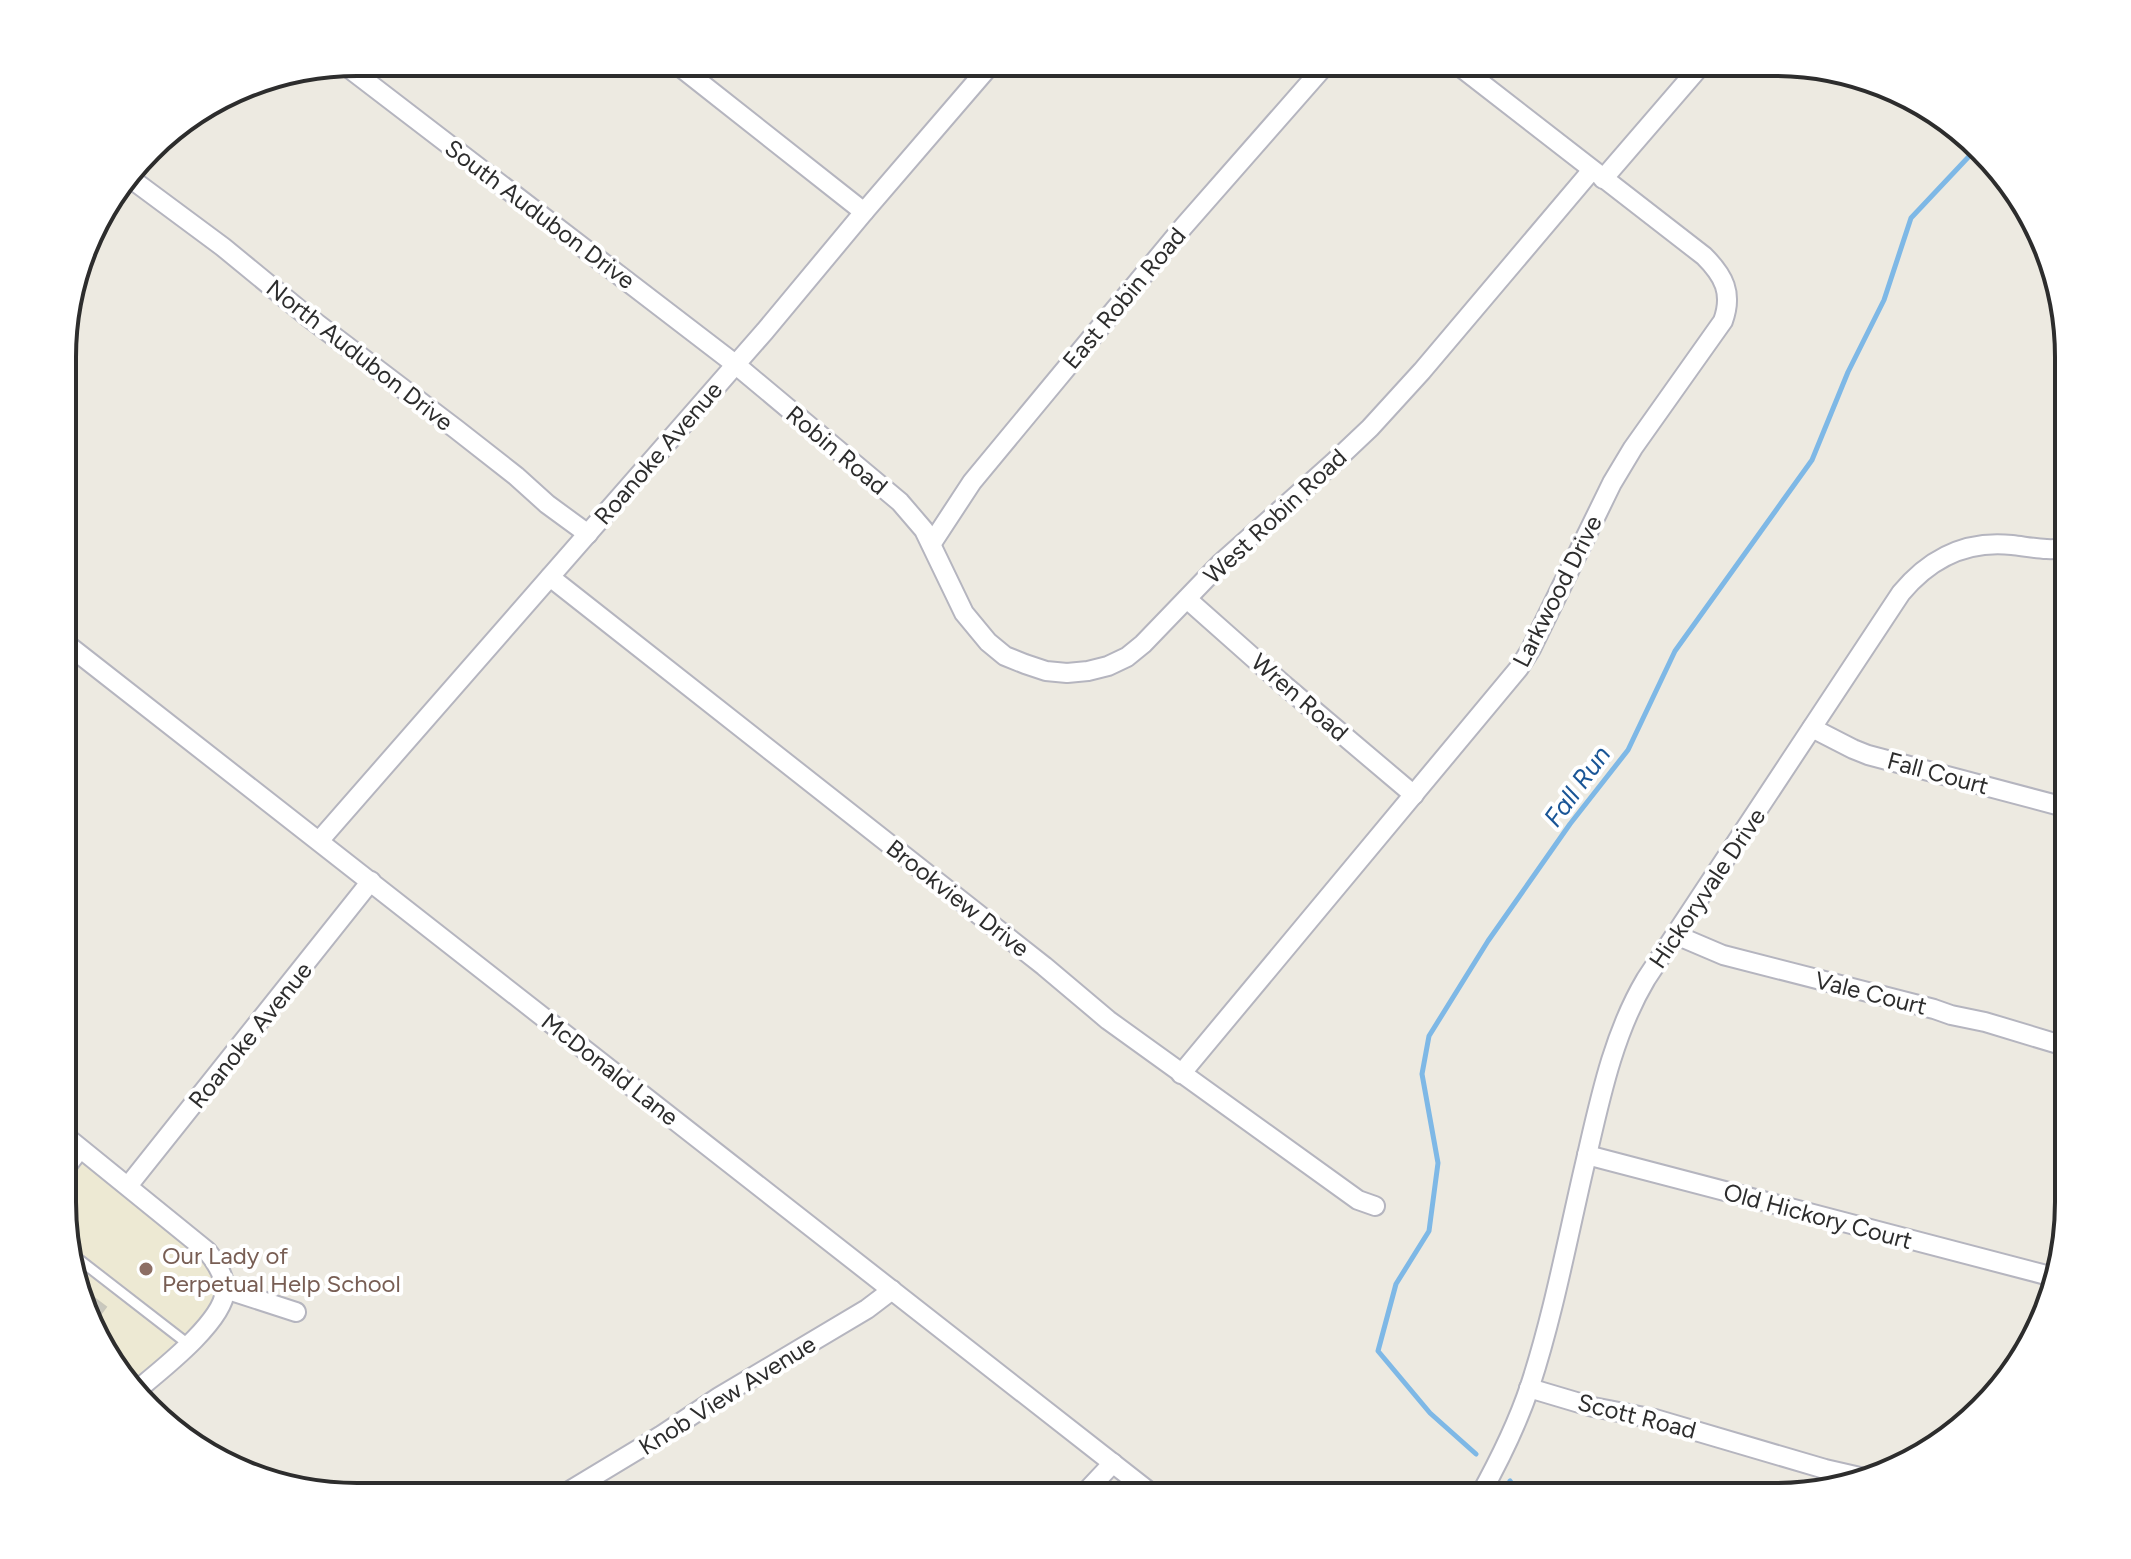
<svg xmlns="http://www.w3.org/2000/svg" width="2131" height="1559" font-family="Figtree,sans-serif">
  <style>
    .education { fill: #ede9d3 }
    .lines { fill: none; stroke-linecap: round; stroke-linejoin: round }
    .stream { stroke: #7eb8e6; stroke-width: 5 }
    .building { fill: #c9c8bf; stroke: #c9c7bb; stroke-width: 2 }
    .service-casing { stroke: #b5b5bf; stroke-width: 13 }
    .minor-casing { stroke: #b5b5bf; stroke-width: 22 }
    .service { stroke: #fff; stroke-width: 9 }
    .minor { stroke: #fff; stroke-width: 18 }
    .education-dot { fill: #8d6e63; stroke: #fff; stroke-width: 3 }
    .labels { text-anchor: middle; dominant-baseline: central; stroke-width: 8; stroke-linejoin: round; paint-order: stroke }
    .street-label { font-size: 24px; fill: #2d2d2d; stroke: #fff }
    .education-label { font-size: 24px; fill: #785e54; stroke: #fff; text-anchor: start }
    .water-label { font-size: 26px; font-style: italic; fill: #195596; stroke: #fff }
    .rim { fill: none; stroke: #2d2d2d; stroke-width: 4 }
  </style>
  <rect width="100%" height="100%" fill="#edeae1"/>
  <!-- education -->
  <polygon class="education" points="64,1136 214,1260 223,1298 137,1390 101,1349 64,1240"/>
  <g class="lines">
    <!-- stream -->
    <g class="stream">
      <polyline points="1476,1454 1430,1413 1378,1351 1396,1284 1429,1231 1438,1163 1422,1074 1429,1036 1488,941 1570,824 1628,750 1675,651 1812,460 1848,372 1884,300 1911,218 1975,150"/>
      <polyline points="1510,1481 1522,1497"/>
    </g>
  </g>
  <!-- building -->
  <polygon class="building" points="81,1288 106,1307 93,1324"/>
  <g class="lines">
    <!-- service casing -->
    <g class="service-casing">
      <g id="service">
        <polyline points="64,1177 84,1151"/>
        <polyline points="68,1251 188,1344"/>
      </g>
    </g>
    <!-- minor casing -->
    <g class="minor-casing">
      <g id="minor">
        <polyline points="674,62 864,212"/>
        <polyline points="345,65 735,364 900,502 924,530 964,613 988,642 1005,656 1025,664 1046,671 1067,673 1088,671 1108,666 1127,657 1143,644 1221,563 1333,463 1370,428 1422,371 1592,170"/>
        <polyline points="130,178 223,247 307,316 456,429 516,476 547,504 588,534"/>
        <polyline points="1603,179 1703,63"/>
        <polyline points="932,543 972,482 1184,226 1328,62"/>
        <polyline points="550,577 1044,966 1108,1020 1358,1200 1375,1206"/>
        <polyline points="1187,599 1284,685 1414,795"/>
        <polyline points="64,642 1156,1497"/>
        <polyline points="1812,728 1853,749 1868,755 2068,808"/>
        <polyline points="319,841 765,331 864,212 993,62"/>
        <polyline points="1676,935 1723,955 1934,1009 1951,1015 1985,1022 2068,1047"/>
        <path d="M1181,1074L1519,668L1531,649L1612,483L1633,448L1723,321C1733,293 1724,276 1704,256L1454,62"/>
        <path d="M64,1135L207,1251C216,1262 225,1276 225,1291C223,1322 161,1370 137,1390"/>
        <polyline points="1587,1155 2050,1276"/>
        <polyline points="128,1186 371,881"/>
        <polyline points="225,1289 296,1312"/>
        <polyline points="1529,1388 1593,1407 1655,1419 1825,1469 1860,1477"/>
        <polyline points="561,1496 662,1435 719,1397 867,1309 892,1290"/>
        <polyline points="1081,1497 1113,1463"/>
        <path d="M1479,1497C1499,1461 1517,1425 1530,1386C1553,1316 1567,1241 1584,1168C1599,1104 1612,1036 1646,979L1901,593C1930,558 1966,540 2012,545C2030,547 2051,552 2068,547"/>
      </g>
    </g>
    <!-- service -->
    <use href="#service" class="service"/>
    <!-- minor -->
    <use href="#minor" class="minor"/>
  </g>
  <!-- markers -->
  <circle class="education-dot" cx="146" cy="1269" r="8"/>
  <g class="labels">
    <!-- street labels -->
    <g class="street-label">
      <text transform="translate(540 214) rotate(37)">South Audubon Drive</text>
      <text transform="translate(1124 298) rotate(-50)">East Robin Road</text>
      <text transform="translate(360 355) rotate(38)">North Audubon Drive</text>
      <text transform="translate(837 450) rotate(40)">Robin Road</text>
      <text transform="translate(658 453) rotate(-49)">Roanoke Avenue</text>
      <text transform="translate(1275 516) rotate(-43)">West Robin Road</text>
      <text transform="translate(1557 591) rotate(-63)">Larkwood Drive</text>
      <text transform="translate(1300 697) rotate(41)">Wren Road</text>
      <text transform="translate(1938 773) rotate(15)">Fall Court</text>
      <text transform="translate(1707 888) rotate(-56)">Hickoryvale Drive</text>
      <text transform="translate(958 898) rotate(38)">Brookview Drive</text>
      <text transform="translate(1871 993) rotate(14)">Vale Court</text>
      <text transform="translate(250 1035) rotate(-51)">Roanoke Avenue</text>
      <text transform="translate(610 1069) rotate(38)">McDonald Lane</text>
      <text transform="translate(1818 1216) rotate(15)">Old Hickory Court</text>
      <text transform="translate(727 1395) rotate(-32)">Knob View Avenue</text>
      <text transform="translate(1637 1416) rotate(14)">Scott Road</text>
    </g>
    <!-- education labels -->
    <g class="education-label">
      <text x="162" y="1255">Our Lady of<tspan x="162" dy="28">Perpetual Help School</tspan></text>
    </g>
    <!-- water labels -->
    <g class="water-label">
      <text transform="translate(1577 786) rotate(-54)">Fall Run</text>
    </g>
  </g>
  <!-- crop -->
  <path d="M0 0H2131V1559H0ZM357 76H1774A281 281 0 0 1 2055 357V1202A281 281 0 0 1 1774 1483H357A281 281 0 0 1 76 1202V357A281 281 0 0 1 357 76Z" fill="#fff" fill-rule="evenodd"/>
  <path class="rim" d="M357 76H1774A281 281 0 0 1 2055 357V1202A281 281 0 0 1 1774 1483H357A281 281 0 0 1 76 1202V357A281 281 0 0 1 357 76Z"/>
</svg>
